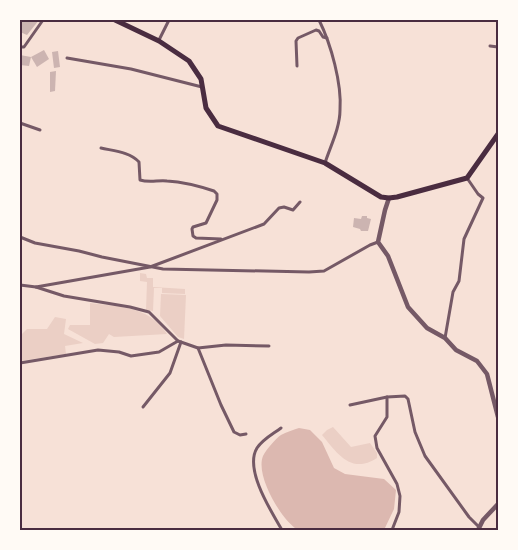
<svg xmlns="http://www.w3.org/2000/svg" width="518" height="550" font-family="Manrope,sans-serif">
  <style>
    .green { fill: #ebcfc5 }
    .water { fill: #dcb8b0 }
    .building { fill: #ccb4b1 }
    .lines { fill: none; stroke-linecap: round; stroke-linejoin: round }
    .minor { stroke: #755966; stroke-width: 3 }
    .tertiary { stroke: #755966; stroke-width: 4.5 }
    .primary { stroke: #4a2c40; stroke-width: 5 }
    .neatline { fill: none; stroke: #4a2c40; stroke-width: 2 }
  </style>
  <rect width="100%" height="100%" fill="#f7e1d7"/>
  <!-- green -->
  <g class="green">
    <polygon points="140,273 146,274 147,278 153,278 153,287 185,289 185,294 162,293 162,288 154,288 153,311 146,310 147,282 140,281"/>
    <polygon points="161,294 186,295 184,339 178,337 160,316"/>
    <path d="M90,303C112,306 139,306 157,322C161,325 164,330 167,334L114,337L109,334L103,343L95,344L68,329L70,325H90Z"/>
    <polygon points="55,317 66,319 64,334 83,343 65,346 66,354 20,361 20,336 27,329 47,329"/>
    <path d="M333,427L351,447L370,443L377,453V458C351,475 337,453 322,435L327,430Z"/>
  </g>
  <!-- water -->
  <path class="water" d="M299,428L310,430L322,442L334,468L345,474L384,479L396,490L394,509L384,530H298C281,520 255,475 263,456C266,450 276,438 281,435C286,432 293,430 299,428Z"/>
  <!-- building -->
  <g class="building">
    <polygon points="20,20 39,20 27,35 20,32"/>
    <polygon points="44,50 49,59 37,67 31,57"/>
    <polygon points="58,51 60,67 54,68 52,52"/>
    <polygon points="20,55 31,57 29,66 20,65"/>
    <polygon points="56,71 55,91 50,92 50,72"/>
    <polygon points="362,216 367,216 367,218 371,219 368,231 361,231 360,229 353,227 354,218 361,219"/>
  </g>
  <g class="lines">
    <!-- minor -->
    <g class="minor">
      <path d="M319,20C331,44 342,84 340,110C340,128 330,147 325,163"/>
      <polyline points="159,40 169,20"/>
      <polyline points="490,46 498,47"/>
      <polyline points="20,47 24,47 43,20"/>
      <polyline points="67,58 131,69 202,87"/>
      <polyline points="297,66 296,41 298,38 316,30 319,31 323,37 327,38"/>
      <polyline points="20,123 40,130"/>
      <path d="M101,148C114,151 130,152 139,162L140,180C149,183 158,180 167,181C184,182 199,186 214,191L217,194V200L206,223L193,227L192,229L193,236L196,238L221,239"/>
      <polyline points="20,237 35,243 79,251 102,257 163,269 309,272 324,271 370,245 378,242"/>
      <polyline points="20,285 36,287 150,267 264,224 279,208 284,207 293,210 300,202"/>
      <polyline points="36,287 64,296 130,307 149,312 178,341 198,348 226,345 269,346"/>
      <polyline points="445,338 453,292 459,281 464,239 483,198 478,194 467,178"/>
      <polyline points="198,348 221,405 234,432 240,435 246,434"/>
      <polyline points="20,363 98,350 119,352 131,356 159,352 178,341"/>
      <polyline points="350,405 387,397"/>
      <polyline points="143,407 170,373 181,342"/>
      <path d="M281,428C273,434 263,439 257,448C244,469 271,511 282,530"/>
      <polyline points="392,530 399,512 400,496 397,484 377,448 375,436 387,417 387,397 405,396 408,399 415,432 425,456 469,517 479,527"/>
    </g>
    <!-- tertiary -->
    <g class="tertiary">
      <polyline points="389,198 385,210 378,242 388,256 408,307 427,328 445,338 456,350 477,361 487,374 498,417"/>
      <polyline points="478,530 483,520 498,504"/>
    </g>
    <!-- primary -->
    <polyline class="primary" points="115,20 159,41 189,61 201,79 206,108 218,126 325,163 381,197 389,198 397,197 467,178 498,134"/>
  </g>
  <!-- border -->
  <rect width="518" height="550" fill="none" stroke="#fffaf5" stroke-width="42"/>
  <rect x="21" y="21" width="476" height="508" class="neatline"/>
</svg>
